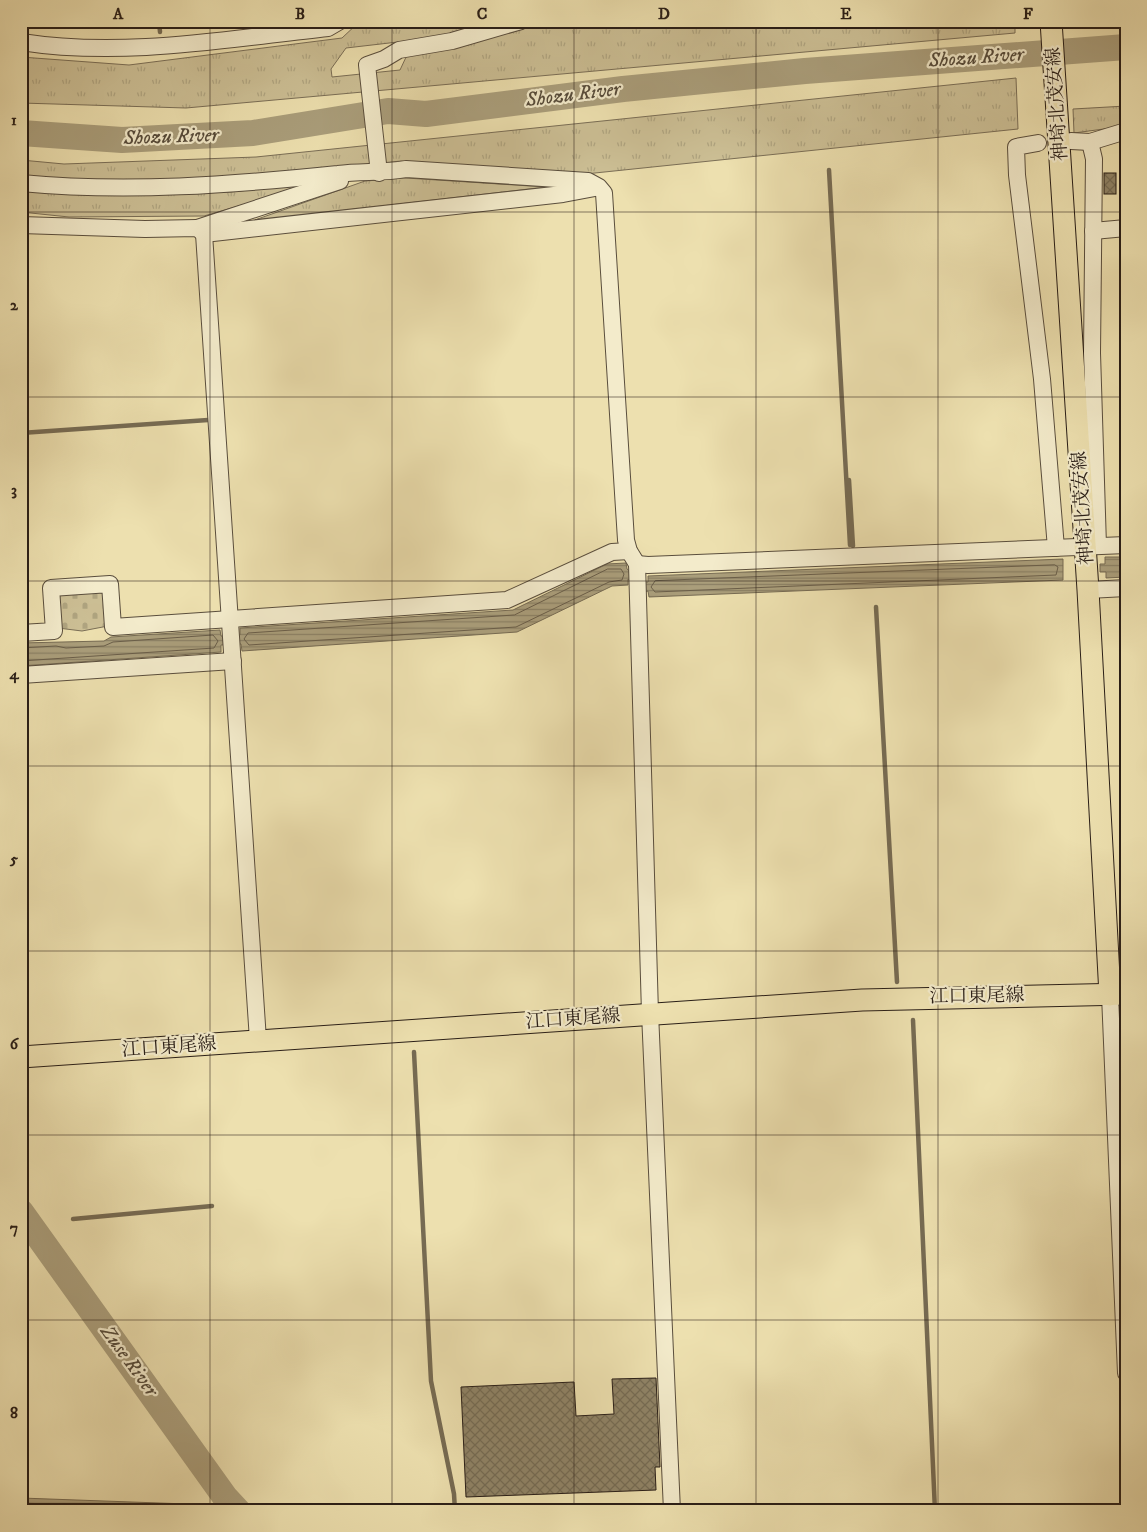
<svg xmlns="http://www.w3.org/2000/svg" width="1147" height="1532" font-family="'IM FELL DW Pica','Noto Serif JP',serif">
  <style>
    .grass { fill: url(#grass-tufts); stroke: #7a6e56 }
    .cemetery { fill: url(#cemetery-stones); stroke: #7a6e56 }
    .water { fill: url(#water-rules); stroke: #766b53 }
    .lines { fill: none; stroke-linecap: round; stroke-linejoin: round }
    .shore { stroke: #6a5e49; stroke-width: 1 }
    .stream { stroke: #766b53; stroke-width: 4.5 }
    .river { stroke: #aa9e7b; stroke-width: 26 }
    .building { fill: url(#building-cross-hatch); stroke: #291e17 }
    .minor-casing { stroke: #5a4e3d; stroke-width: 18 }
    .major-casing { stroke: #291e17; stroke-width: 23 }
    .minor { stroke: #f3ebcb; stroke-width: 16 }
    .major { stroke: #ede0af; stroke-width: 21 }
    .grid { fill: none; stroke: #291e17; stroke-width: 1; stroke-opacity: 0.55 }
    .labels { text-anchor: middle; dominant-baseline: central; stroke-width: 4.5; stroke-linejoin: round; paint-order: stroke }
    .street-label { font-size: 19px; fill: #291e17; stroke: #f3ebcb }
    .water-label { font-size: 20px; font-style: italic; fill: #564b3a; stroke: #f3ebcb }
    .neatline { fill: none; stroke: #291e17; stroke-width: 2 }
    .grid-label { font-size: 16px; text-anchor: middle; font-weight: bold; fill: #291e17 }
  </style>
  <defs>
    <pattern id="grass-tufts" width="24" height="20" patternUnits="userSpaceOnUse" patternTransform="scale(1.25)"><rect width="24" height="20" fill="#ccbf95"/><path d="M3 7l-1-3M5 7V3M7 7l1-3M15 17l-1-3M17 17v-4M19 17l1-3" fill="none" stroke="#afa480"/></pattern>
    <pattern id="cemetery-stones" width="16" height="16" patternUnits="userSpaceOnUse" patternTransform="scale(1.25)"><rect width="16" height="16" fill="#ccbf95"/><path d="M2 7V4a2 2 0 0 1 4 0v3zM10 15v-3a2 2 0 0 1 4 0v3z" fill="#afa480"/></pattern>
    <pattern id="water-rules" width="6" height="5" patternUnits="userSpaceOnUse" patternTransform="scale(1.25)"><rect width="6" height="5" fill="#aa9e7b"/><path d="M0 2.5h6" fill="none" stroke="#8a8064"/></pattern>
    <pattern id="building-cross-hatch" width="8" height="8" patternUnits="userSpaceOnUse" patternTransform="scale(1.25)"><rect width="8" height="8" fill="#8f8366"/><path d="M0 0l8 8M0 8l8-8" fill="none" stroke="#756b53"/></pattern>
  </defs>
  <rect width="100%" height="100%" fill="#ede0af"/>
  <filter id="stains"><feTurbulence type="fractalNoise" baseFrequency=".004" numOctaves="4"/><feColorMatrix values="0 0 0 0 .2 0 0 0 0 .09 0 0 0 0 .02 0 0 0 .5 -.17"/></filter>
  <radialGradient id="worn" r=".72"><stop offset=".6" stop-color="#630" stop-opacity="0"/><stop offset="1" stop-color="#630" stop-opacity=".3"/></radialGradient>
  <!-- grass -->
  <g class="grass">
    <polygon points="430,21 491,21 441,37 346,48 331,69 332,77 400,70 407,55 556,21 1015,21 1015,33 186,108 21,103 21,57 129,65 342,38 358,23"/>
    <polygon points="1016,78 1018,129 566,176 401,161 240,177 74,182 21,176 21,160 64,164 256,157"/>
    <polygon points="1126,106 1126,126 1074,133 1073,109"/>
    <polygon points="406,178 546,187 252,221 365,181"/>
    <polygon points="321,182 204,216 69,217 21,212 21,190 98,195 231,192"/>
  </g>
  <!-- cemetery -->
  <polygon class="cemetery" points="100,591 107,599 108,626 82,631 58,628 58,599 63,592"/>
  <!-- water -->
  <g class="water">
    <polygon points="1105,557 1126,557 1126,577 1106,578 1106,572 1100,572 1100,564 1105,564"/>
    <polygon points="1063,559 1063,580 649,597 648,591 645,592 628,579 628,585 612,586 517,632 242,651 241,644 221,645 221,652 21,666 21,643 104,641 111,637 220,630 221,636 240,635 240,628 513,610 607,564 626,563 627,569 644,582 648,582 648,576"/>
    <polygon points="21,1498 187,1504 193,1511 21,1511"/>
  </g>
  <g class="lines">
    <!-- shore -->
    <g class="shore">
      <polygon points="1055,565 1058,567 1056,575 655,592 651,587 655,581"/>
      <polygon points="608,569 621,569 624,574 622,580 609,582 516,627 249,645 244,639 248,633 514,615"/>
      <polyline points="21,648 56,646 66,648 104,646 113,642 213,635 218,641 214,648 21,661"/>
      <polyline points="21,1503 183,1509 186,1511"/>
    </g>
    <!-- stream -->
    <g class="stream">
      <polyline points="159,21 160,32"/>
      <polyline points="829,170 850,545"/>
      <polyline points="21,433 208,420"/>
      <polyline points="849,480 853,546"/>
      <polyline points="876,607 897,982"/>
      <polyline points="913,1020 935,1511"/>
      <polyline points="414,1052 431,1381 454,1494 455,1511"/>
      <polyline points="73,1219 212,1206"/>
    </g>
    <!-- river -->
    <g class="river">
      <polyline points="21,133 122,140 253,133 388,111 426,114 623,89 805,71 1126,47"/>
      <polyline points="21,1212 225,1497 238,1511"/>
    </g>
  </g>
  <!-- building -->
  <g class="building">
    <rect x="1104" y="173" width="12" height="21"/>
    <polygon points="656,1378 660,1467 655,1467 656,1490 466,1497 461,1387 574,1382 576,1416 614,1414 612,1379"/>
  </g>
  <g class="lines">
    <!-- minor casing -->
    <g class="minor-casing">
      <g id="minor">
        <path d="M21,42C123,58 226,39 328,28L340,21"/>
        <polyline points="1071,141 1090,142 1126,131"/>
        <polyline points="1090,142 1094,159 1092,353 1098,546"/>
        <polyline points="1038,143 1016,147 1017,175 1042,379 1056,548"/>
        <polyline points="379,173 367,65 384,59 399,50 452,41 521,21"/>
        <path d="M21,183C127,193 232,185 338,174C361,171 383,173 406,169L588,181L599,187L604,193L626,540L629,551L637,564L650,1013L672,1511"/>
        <polyline points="21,225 145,229 197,228 204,234 563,194 595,188"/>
        <polyline points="197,228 340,181"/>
        <polyline points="1093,231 1126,228"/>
        <polyline points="204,234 258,1040"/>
        <polyline points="637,564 648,565 1126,545"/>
        <polyline points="1088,590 1126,588"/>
        <polyline points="21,633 54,631 51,588 110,584 113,627 507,600 612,552 629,551"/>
        <polyline points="21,675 233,661"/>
        <polyline points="1110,995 1126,1373"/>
      </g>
    </g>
    <!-- major casing -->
    <g class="major-casing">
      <g id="major">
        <polyline points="1051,21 1088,590 1110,995"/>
        <polyline points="21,1057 862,1000 1126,994"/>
      </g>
    </g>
    <!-- minor -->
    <use href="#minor" class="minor"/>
    <!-- major -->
    <use href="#major" class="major"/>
  </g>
  <!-- grid -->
  <path class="grid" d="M210,21V1511M392,21V1511M574,21V1511M756,21V1511M938,21V1511M21,212H1126M21,397H1126M21,581H1126M21,766H1126M21,951H1126M21,1135H1126M21,1320H1126"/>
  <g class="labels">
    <!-- street labels -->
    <g class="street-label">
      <text transform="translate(1057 104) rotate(-94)">神埼北茂安線</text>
      <text transform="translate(1083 508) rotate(-94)">神埼北茂安線</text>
      <text transform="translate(977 996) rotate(-1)">江口東尾線</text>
      <text transform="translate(573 1019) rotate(-4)">江口東尾線</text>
      <text transform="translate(169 1047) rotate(-4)">江口東尾線</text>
    </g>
    <!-- water labels -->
    <g class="water-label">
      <text transform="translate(976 58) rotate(-4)">Shozu River</text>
      <text transform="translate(573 95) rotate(-7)">Shozu River</text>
      <text transform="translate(171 137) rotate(-2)">Shozu River</text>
      <text transform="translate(129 1361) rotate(54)">Zuse River</text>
    </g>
  </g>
  <!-- margin -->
  <rect width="1147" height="1532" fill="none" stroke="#ede0af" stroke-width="55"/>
  <rect x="28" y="28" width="1092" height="1476" class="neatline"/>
  <g class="grid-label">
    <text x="118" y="19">A</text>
    <text x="300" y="19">B</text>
    <text x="482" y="19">C</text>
    <text x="664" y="19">D</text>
    <text x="846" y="19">E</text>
    <text x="1028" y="19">F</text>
    <text x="14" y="125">1</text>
    <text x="14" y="310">2</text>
    <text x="14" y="495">3</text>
    <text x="14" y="679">4</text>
    <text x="14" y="864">5</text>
    <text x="14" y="1049">6</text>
    <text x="14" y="1233">7</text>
    <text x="14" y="1418">8</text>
  </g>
  <rect width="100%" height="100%" filter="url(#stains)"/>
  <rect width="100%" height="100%" fill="url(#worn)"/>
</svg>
